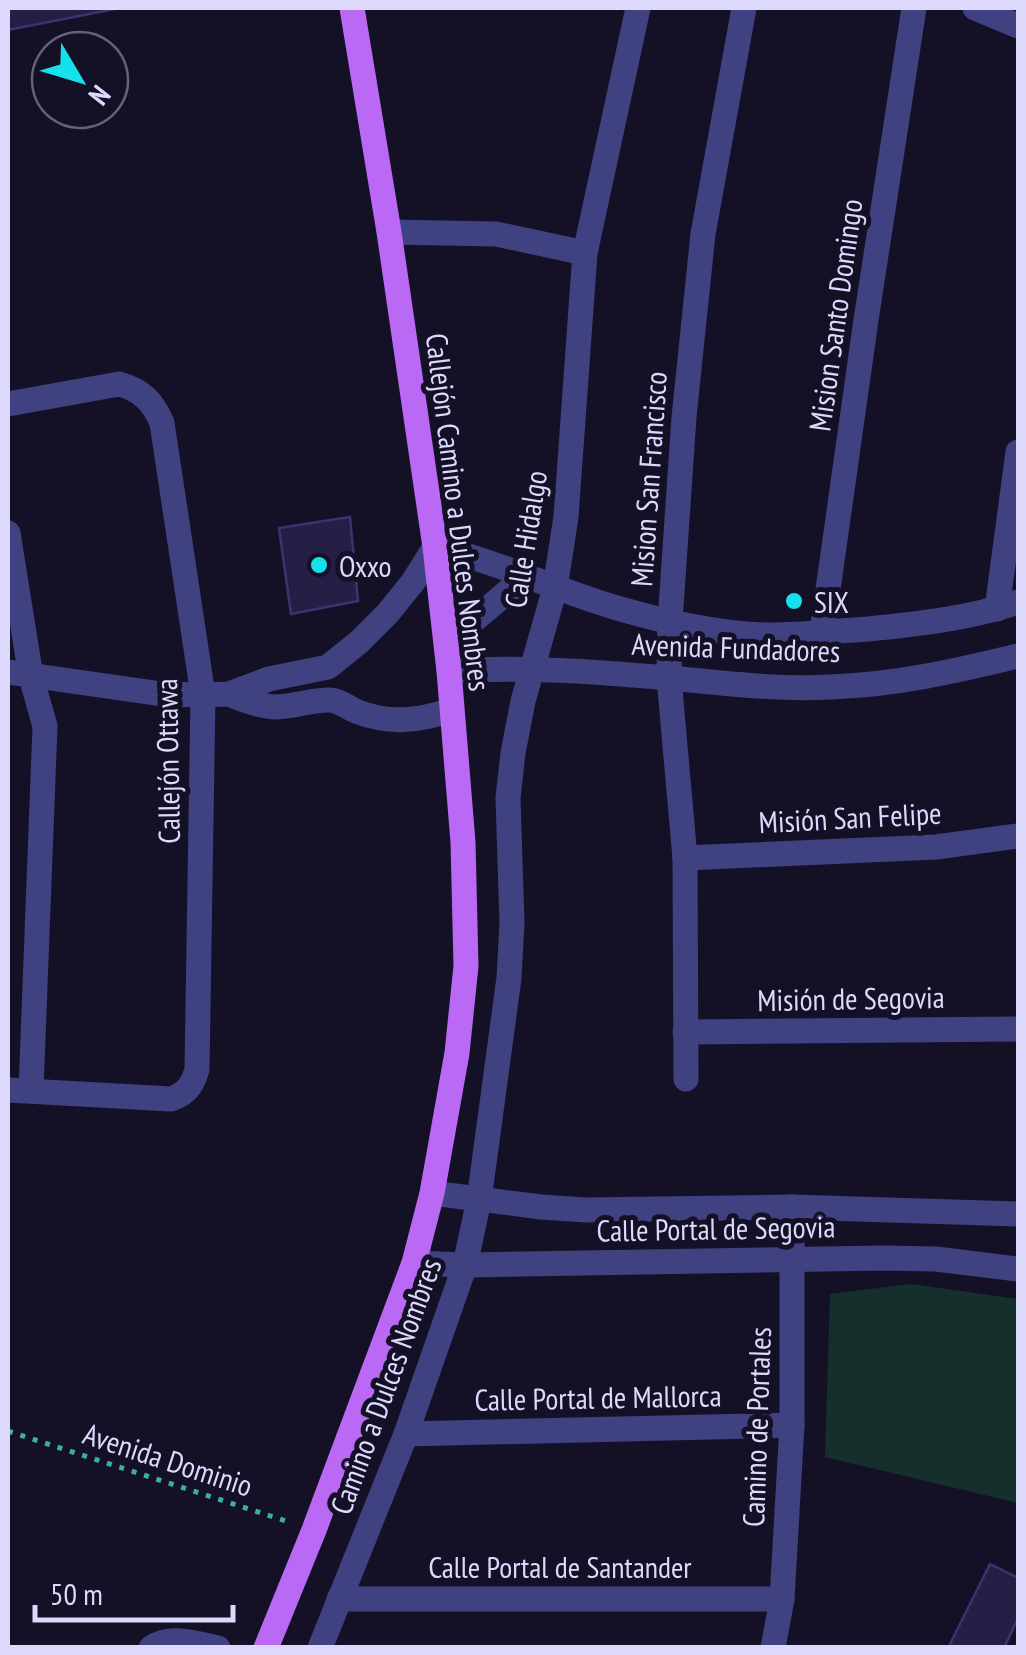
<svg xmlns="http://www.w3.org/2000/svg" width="1026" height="1655" font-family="'PT Sans Narrow',sans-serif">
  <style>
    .green { fill: #152f2d }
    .building { fill: #251f45; stroke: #3c336f; stroke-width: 2.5 }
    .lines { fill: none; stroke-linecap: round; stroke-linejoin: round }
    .path { stroke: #3aafa3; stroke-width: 5; stroke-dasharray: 5 8; stroke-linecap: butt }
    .minor { stroke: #404181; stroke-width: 25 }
    .major { stroke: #b969f3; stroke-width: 25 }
    .poi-dot { fill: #15e1ec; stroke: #141126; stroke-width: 4 }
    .labels { text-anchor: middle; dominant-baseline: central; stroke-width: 10; stroke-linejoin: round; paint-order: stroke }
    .street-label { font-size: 30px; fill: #dcd9fc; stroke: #141126 }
    .poi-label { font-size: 30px; fill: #dcd9fc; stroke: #141126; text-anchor: start }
  </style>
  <rect width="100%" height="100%" fill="#141126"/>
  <!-- green -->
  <polygon class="green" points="911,1284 1018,1299 1018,1503 825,1457 830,1294"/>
  <!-- building -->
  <g class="building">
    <polygon points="8,8 115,8 115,9 8,30"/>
    <polygon points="350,517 358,601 291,614 279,528"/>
    <polygon points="990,1564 1018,1578 1018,1618 1004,1648 948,1648"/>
  </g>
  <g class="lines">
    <!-- path -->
    <polyline class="path" points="8,1431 292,1523"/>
    <!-- minor -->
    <g class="minor">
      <polyline points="975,8 1018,26"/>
      <polyline points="389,232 496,234 585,253"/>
      <path d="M8,404L119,384C142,390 153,402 162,423L203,695L197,1069C193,1085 186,1094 171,1099L8,1090"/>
      <polyline points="8,533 31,677 45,726 31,1090"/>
      <polyline points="997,609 1018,452"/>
      <polyline points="822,632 866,320 914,8"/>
      <polyline points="446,644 525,577"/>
      <path d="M449,671C522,666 597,672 670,678C723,683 777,690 830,687C894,685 957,671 1018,656"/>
      <path d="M8,672L162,694L203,695L229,694L269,679L328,667L359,642L388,613L413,582L435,547C497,561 555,590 617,608C666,622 717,634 768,635C801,635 835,631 868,629C919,624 970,618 1018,602"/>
      <path d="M229,694C243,700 258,706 274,707C292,707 311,700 329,700C339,700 348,708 358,712C390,724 419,721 451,710"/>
      <polyline points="685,858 936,847 1018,836"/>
      <polyline points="685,1032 1018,1029"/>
      <polyline points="686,1079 685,858 669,678 670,622 684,417 703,234 744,8"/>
      <polyline points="432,1193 541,1207 586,1210 792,1207 1018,1214"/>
      <polyline points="414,1263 465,1265 884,1258 936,1259 1018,1269"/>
      <polyline points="406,1434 792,1425"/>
      <polyline points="339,1599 782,1599"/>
      <path d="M151,1648C170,1634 197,1644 218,1648"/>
      <polyline points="320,1648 406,1434 465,1265 479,1200 509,978 512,923 508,798 513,753 523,701 555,588 566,517 585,253 638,8"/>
      <polyline points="773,1648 782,1599 792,1425 792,1207"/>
    </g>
    <!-- major -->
    <polyline class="major" points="266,1648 314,1530 414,1263 432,1193 457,1053 466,966 463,842 449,671 435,547 389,232 352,8"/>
  </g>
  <!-- markers -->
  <g class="poi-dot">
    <circle cx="319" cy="565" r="10"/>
    <circle cx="794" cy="601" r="10"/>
  </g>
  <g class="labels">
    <!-- street labels -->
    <g class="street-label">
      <text transform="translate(835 315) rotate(-82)">Mision Santo Domingo</text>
      <text transform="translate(648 479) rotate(-86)">Mision San Francisco</text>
      <text transform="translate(459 512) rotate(83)">Callejón Camino a Dulces Nombres</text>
      <text transform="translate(525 539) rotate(-81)">Calle Hidalgo</text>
      <text transform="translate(736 647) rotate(2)">Avenida Fundadores</text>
      <text transform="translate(167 761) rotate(-91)">Callejón Ottawa</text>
      <text transform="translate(850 817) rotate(-3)">Misión San Felipe</text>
      <text transform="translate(851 998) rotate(-1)">Misión de Segovia</text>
      <text transform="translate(716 1228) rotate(-1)">Calle Portal de Segovia</text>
      <text transform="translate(385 1386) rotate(-70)">Camino a Dulces Nombres</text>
      <text transform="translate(598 1397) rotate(-1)">Calle Portal de Mallorca</text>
      <text transform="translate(756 1427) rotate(-88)">Camino de Portales</text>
      <text transform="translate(168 1459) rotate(18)">Avenida Dominio</text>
      <text x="560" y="1566">Calle Portal de Santander</text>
    </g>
    <!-- poi labels -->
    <g class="poi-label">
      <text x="339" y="565">Oxxo</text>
      <text x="814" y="601">SIX</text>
    </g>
  </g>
  <!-- border -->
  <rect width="1026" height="1655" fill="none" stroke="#dcd9fc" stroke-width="20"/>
  <!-- north arrow -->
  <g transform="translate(80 80) rotate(128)"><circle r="48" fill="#141126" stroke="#64617c" stroke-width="2.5"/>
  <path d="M0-8L18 38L0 25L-18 38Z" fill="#15e1ec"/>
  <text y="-15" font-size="28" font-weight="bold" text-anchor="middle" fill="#dcd9fc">N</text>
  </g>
  <!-- scale -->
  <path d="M35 1605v15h198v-15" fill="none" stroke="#dcd9fc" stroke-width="5"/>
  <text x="50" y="1605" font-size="30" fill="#dcd9fc" stroke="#141126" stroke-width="8" paint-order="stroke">50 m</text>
</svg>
